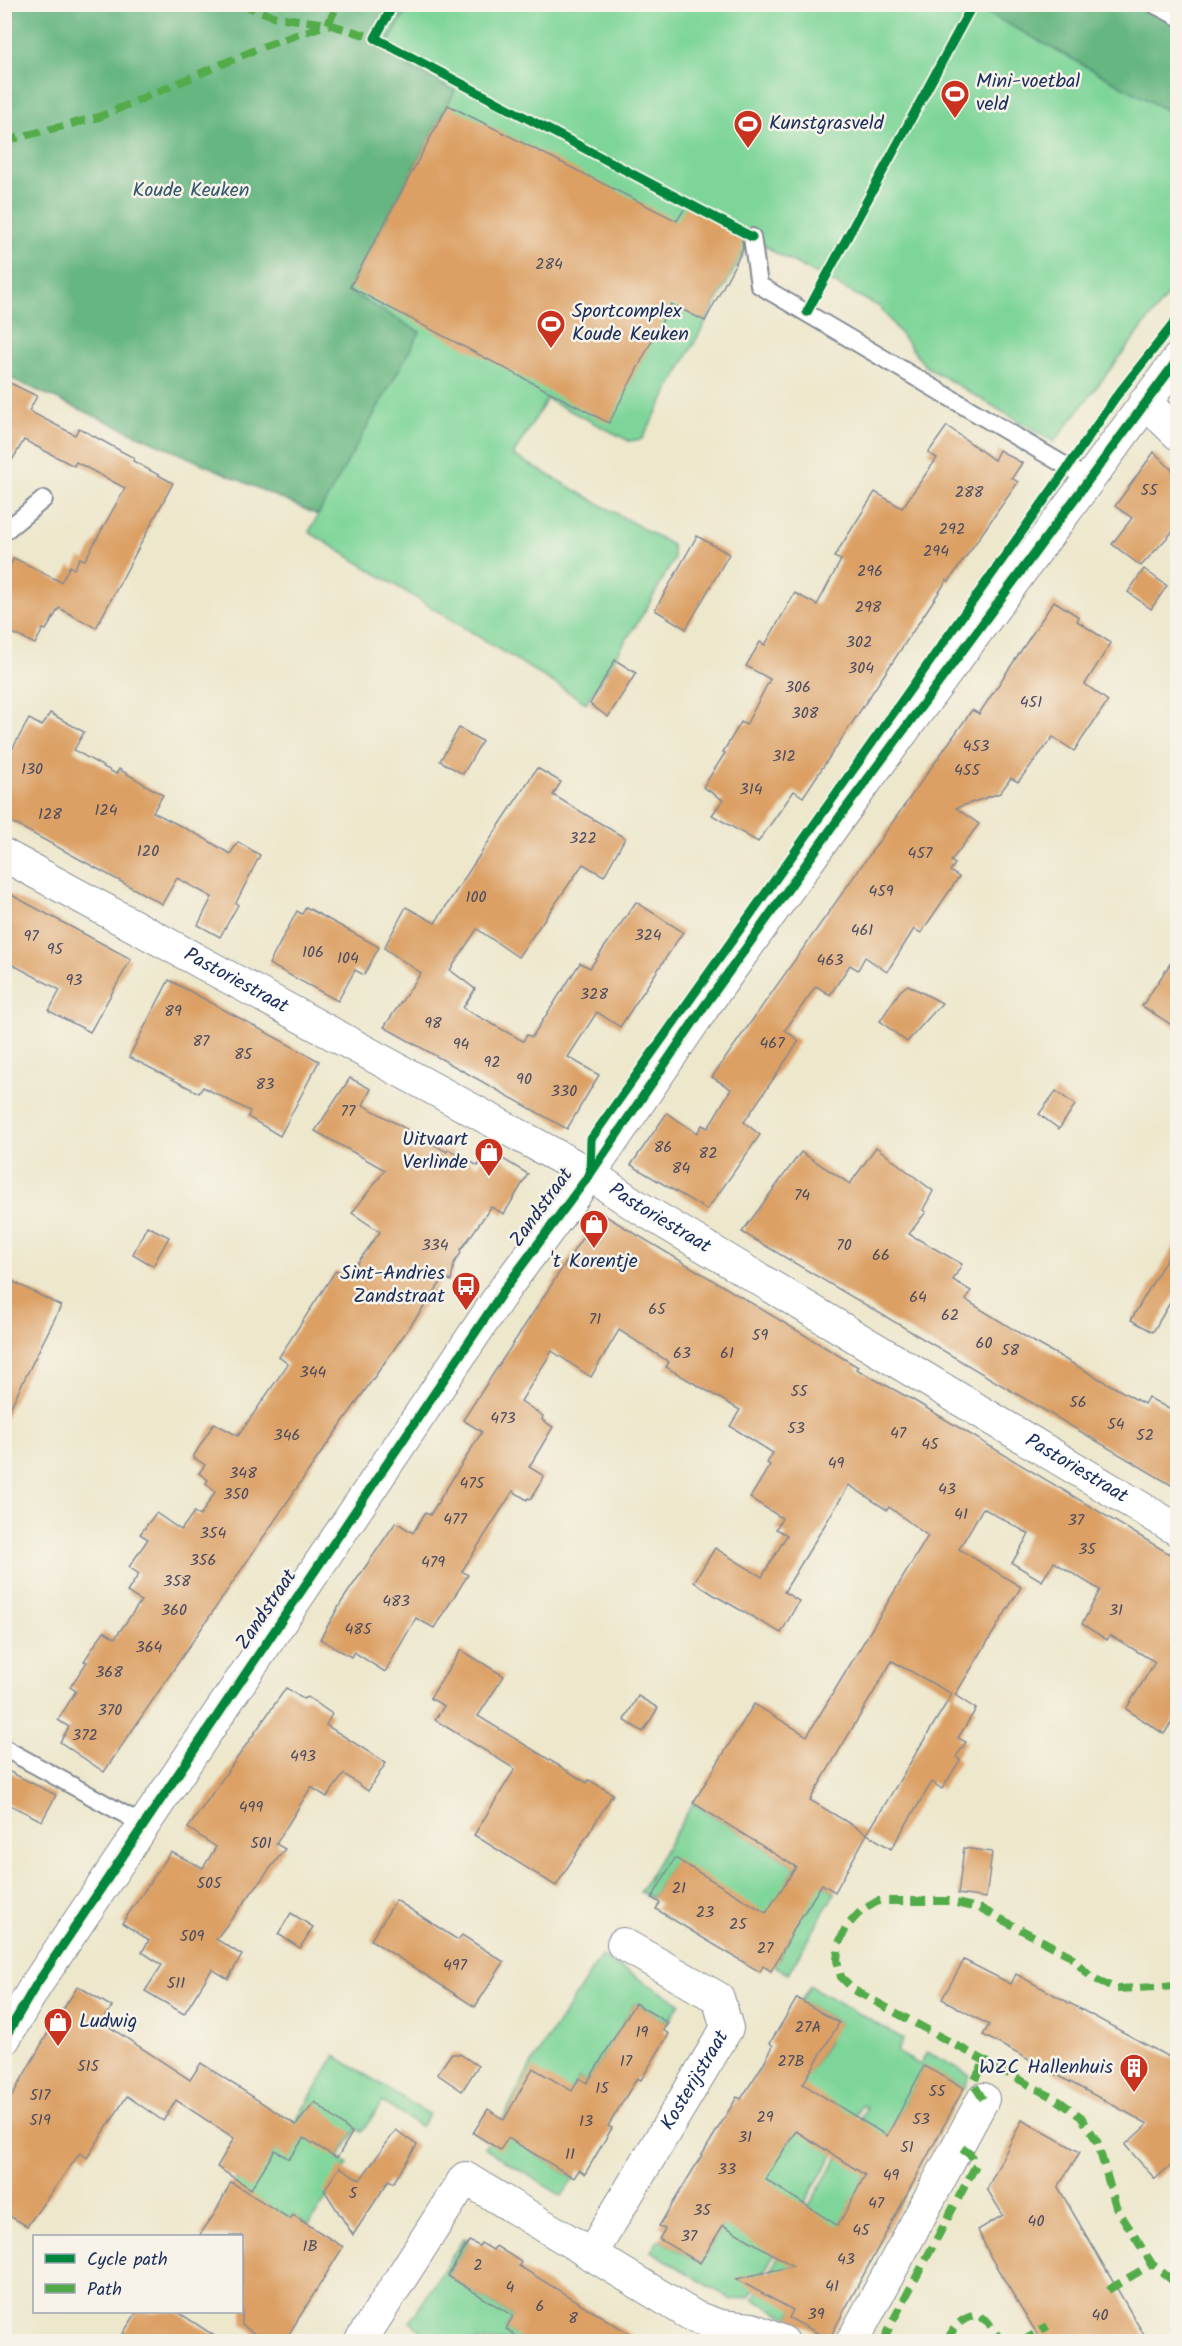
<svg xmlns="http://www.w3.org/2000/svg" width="1182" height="2346" font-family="Kalam,sans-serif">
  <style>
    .green { fill: #7ed599; stroke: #4c827c; stroke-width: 1.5 }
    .forest { fill: #66b681; stroke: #407270; stroke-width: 1.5 }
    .building { fill: #dca065; fill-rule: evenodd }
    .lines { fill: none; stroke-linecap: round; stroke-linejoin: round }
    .service-casing { stroke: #848b95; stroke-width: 20 }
    .minor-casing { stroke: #848b95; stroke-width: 34 }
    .service { stroke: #fff; stroke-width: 16 }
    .minor { stroke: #fff; stroke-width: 32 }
    .quiet { stroke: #52ab49; stroke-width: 8; stroke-dasharray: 15 8; stroke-linecap: butt }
    .cycleway-casing { stroke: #f7f3e8; stroke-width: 13 }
    .cycleway { stroke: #00873e; stroke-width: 9 }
    .labels { text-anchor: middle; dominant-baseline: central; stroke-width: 5; stroke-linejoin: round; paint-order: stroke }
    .number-label { font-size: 16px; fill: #4b4b60 }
    .poi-label { font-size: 20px; fill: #1b2f5e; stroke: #f7f3e8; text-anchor: start }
    .park-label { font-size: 20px; fill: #34586d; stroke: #f7f3e8 }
    .street-label { font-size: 20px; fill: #1b2f5e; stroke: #f7f3e8 }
  </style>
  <rect width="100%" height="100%" fill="#f7f3e8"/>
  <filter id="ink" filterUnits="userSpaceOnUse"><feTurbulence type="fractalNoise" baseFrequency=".0167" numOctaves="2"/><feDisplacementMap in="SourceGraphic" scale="12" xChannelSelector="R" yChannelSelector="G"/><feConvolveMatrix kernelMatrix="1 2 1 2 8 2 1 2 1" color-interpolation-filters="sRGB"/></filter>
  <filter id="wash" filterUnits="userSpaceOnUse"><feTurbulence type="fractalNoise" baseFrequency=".008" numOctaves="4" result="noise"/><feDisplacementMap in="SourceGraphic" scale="24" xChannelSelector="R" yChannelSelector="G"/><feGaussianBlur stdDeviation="1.35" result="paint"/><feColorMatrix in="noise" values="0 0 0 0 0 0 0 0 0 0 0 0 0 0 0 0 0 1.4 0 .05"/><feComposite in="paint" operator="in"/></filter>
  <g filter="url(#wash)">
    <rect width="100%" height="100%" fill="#ede7cc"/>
    <!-- green -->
    <g class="green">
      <polygon points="5,5 1177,5 1177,283 1054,442 925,366 880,307 776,253 752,237 642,439 629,441 547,399 513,455 672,545 674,559 646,609 586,703 309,532 318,515 5,376"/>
      <polygon points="693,1803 796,1867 786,1883 822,1884 835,1892 788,1974 774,1966 791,1937 672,1864 652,1898 640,1892"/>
      <polygon points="601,1956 680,2003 668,2023 635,2003 587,2083 579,2078 530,2151 574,2178 562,2196 484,2148 503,2119 531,2065"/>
      <polygon points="810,1986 904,2039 897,2052 920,2065 927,2052 970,2075 964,2088 924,2067 789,2318 753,2299 867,2108 862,2105 749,2297 732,2300 651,2251 659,2239 700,2263 775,2140 786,2146 801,2123 749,2090 762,2066 799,2088 829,2042 828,2040 839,2023 801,2001"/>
      <polygon points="335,2056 429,2114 421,2127 382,2102 362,2132 357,2129 338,2158 348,2165 309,2225 293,2215 275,2241 317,2287 242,2238 246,2231 216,2211 252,2155 270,2157 291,2129"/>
      <polygon points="464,2238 469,2241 448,2276 513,2316 506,2329 526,2341 436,2341 410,2322"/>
    </g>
    <!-- forest -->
    <g class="forest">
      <polygon points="5,5 410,5 383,53 455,91 348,291 420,332 318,515 5,376"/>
      <polygon points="973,5 1177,5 1177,116"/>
    </g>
    <g id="blocks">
      <!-- building -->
      <g class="building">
        <polygon points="448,105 677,221 686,206 742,238 743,249 705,321 671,304 609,423 350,287"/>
        <polygon points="4,380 37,396 29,411 75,435 79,428 134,458 133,461 173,483 96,628 59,608 46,630 43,629 35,644 4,629 4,575 14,558 61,582 70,566 74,569 80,558 85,560 125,488 76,462 74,466 24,440 4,474"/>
        <polygon points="947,426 994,460 999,450 1022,463 1012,478 1018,482 949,581 947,580 803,797 794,791 758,842 712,815 723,800 703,787 725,753 723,752 741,722 746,725 770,679 746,666 760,642 765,645 795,593 817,605 841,560 834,557 875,492 902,508 937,458 928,453"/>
        <polygon points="1154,452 1178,476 1178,526 1141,566 1112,544 1132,518 1115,506"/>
        <polygon points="697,536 729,554 686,629 655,610"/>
        <polygon points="1144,569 1167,586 1151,609 1128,592"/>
        <polygon points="1054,601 1079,617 1077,621 1111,643 1085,684 1108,701 1074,751 1053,737 1018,782 1011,778 1000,793 956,808 979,824 951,861 955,864 950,871 959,877 921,933 914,929 887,972 865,957 858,970 850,965 830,995 816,986 785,1030 799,1041 744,1122 760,1135 707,1210 631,1165 667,1113 697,1133 702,1125 708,1128 731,1089 712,1077 972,710 979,714"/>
        <polygon points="615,660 636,673 608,717 590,704"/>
        <polygon points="50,713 84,732 74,750 116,774 119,769 163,795 153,812 202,837 230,854 238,842 260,855 236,903 238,905 220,937 198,925 212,897 177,878 162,904 4,818 4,764 29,719 42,726"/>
        <polygon points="459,728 482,741 463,774 440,761"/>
        <polygon points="537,768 561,782 553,795 625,838 604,876 583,864 518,957 477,929 450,970 475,989 463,1008 523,1041 527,1035 532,1037 580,963 590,968 636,902 683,932 620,1027 597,1012 568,1057 599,1075 567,1129 384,1027 421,973 384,948 406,907 435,923"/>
        <polygon points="4,891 131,959 90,1032 49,1011 60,990 4,960"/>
        <polygon points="306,907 379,947 364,975 355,970 338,1001 269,964 297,911 302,914"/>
        <polygon points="1178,952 1178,1029 1142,1006"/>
        <polygon points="169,980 319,1061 280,1136 248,1117 250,1111 203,1087 199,1093 129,1057"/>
        <polygon points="908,985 942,1003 907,1042 880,1021 900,991"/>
        <polygon points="350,1078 371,1089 363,1105 447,1152 448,1149 478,1166 488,1150 528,1174 504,1214 491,1207 460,1251 461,1253 454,1263 451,1281 444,1278 309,1470 104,1772 60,1742 69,1727 58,1720 76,1691 70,1687 87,1662 84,1661 104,1631 115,1638 141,1601 127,1592 139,1574 129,1567 148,1539 140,1534 156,1513 181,1530 194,1512 200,1516 215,1492 206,1483 208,1480 199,1473 205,1465 193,1457 214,1423 238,1436 288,1364 279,1357 336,1270 347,1277 380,1232 352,1213 385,1170 315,1131"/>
        <polygon points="1056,1091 1075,1105 1059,1129 1039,1114"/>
        <polygon points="876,1147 933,1191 923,1210 926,1212 909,1234 962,1264 953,1280 971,1291 966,1300 1029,1339 1144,1404 1148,1397 1178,1414 1178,1489 742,1232 801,1152 850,1184"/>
        <path d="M599,1212L858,1367L856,1369L913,1400L1178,1559V1713L1164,1734L1126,1709L1155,1662L1110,1635L1107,1640L1082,1624L1100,1590L1054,1562L1042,1581L1012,1563L1029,1534L983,1508L959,1549L1021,1587L955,1695L976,1709L958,1738L966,1742L956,1757L960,1760L942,1789L932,1782L891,1849L867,1834L835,1892L822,1884L790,1935L791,1936L771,1971L763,1966L760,1972L703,1938L656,1909L660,1903L652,1898L675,1858L766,1913L796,1867L693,1803L754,1704L807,1736L928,1536L889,1507L887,1510L849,1485L784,1592L799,1601L781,1633L714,1595L694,1582L715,1548L762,1577L787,1535L776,1529L782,1518L750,1498L770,1465L767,1463L773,1453L730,1426L740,1410L666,1367L669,1362L619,1330L591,1377L552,1351L521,1401L543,1416L542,1420L553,1427L529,1467L544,1476L531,1499L528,1498L527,1500L513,1491L462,1571L468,1575L434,1628L416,1618L385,1672L354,1652L351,1657L320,1639L342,1601L396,1522L413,1533L425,1513L430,1515L482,1432L463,1420ZM892,1661L952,1694L867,1834L810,1800Z"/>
        <polygon points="147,1226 169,1237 153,1266 133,1254"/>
        <polygon points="1178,1239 1178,1289 1153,1332 1131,1320"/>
        <polygon points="4,1277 61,1306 4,1420"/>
        <polygon points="461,1650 504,1676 478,1716 587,1783 589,1780 613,1794 556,1886 474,1835 515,1769 435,1720 444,1706 430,1698"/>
        <polygon points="286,1688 303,1699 308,1697 332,1714 326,1725 386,1763 368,1791 344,1774 327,1797 311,1787 276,1844 285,1849 216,1939 242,1955 228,1979 212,1969 184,2014 145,1991 162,1965 142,1952 149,1940 122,1923 171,1852 203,1868 216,1847 188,1828"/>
        <polygon points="638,1696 658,1708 643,1732 624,1720"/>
        <polygon points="4,1769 56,1795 42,1821 4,1802"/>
        <polygon points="964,1848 992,1852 986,1898 958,1894"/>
        <polygon points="396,1900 458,1940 462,1935 504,1962 475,2007 371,1940"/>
        <polygon points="291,1913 313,1927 300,1948 278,1934"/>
        <polygon points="964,1960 1011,1984 1016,1974 1178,2062 1178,2159 1155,2179 1125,2145 1148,2124 983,2035 989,2025 942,1999"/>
        <polygon points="78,1986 112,2007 102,2022 190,2080 201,2063 296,2125 315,2102 352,2133 337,2158 304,2138 289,2159 275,2150 251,2189 217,2167 234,2138 176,2100 163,2121 127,2096 87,2158 80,2153 27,2226 4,2213 4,2110 48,2033"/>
        <path d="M797,1998L839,2023L803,2084L887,2136L924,2066L964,2088L829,2339L789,2318L793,2310L736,2279L793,2266L723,2225L700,2263L659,2239L665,2229L659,2226L737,2097L741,2099L762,2066L773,2046L770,2043ZM796,2131L865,2175L838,2226L765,2179Z"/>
        <polygon points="635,2003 668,2023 663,2030 669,2034 641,2080 637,2078 608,2126 612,2128 585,2174 579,2170 574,2178 508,2138 500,2150 473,2133 488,2109 504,2120 533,2068 572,2091 579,2078 587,2083"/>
        <polygon points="451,2054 460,2054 478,2066 462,2091 437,2074"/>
        <polygon points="1022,2120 1080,2152 1058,2187 1148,2342 1042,2342 991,2258 978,2230 1003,2215 987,2189"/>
        <polygon points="396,2130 417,2145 393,2183 389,2180 353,2235 324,2190 340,2167 360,2180"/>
        <polygon points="231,2182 290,2219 293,2215 343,2247 284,2342 267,2342 242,2325 242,2236 199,2236 215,2213"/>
        <polygon points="469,2241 479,2246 481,2243 493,2250 496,2246 521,2262 519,2266 643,2342 526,2342 506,2329 513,2316 448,2276"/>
        <polygon points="137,2312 178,2312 224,2342 136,2342 123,2333"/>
      </g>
    </g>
  </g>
  <g filter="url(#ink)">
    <use href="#blocks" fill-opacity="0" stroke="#848b95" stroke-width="1.5"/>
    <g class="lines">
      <!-- service casing -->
      <g class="service-casing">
        <g id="service">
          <polyline points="1153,4 1178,17"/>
          <polyline points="752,237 759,285 1088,479"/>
          <polyline points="4,532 44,499"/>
          <polyline points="4,1748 144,1825"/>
        </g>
      </g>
      <!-- minor casing -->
      <g class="minor-casing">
        <g id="minor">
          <polyline points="1145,402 1178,434"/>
          <path id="s1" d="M4,855L590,1174L632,1203L1178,1530"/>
          <polyline points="4,2039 36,1985 506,1287 590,1174 703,1008 841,815 1178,359"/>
          <path id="s2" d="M592,2253L727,2028L718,1998L623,1944"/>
          <polyline points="360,2342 465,2178 695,2317 720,2326 752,2329 783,2342"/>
          <polyline points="852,2342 983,2099"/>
        </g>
      </g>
      <!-- service -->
      <use href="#service" class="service"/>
      <!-- minor -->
      <use href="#minor" class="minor"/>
      <!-- quiet -->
      <g class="quiet">
        <polyline points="240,4 276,17 328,24 375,38"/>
        <polyline points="4,141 99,117 262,47 328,24 338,4"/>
        <polyline points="1178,1986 1117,1989 1091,1977 1069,1955 982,1909 948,1901 878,1901 861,1911 847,1926 839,1943 837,1960 841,1977 854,1990 1059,2101 1081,2117 1097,2141 1116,2207 1152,2264 1178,2285"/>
        <polyline points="983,2099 973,2083 985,2061"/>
        <polyline points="1108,2290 1152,2264"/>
        <polyline points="885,2342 887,2332 976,2165 970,2154 958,2145"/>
        <path d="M947,2342C953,2326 962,2317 978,2315L988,2322L1002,2342"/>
        <polyline points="1021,2342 1048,2326"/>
      </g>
      <!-- cycleway casing -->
      <g class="cycleway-casing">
        <g id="cycleway">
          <polyline points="394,4 375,38 752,237"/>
          <polyline points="807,312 973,4"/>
          <polyline points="590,1174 591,1139 1068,467 1115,398 1178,318"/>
          <polyline points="4,2039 36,1985 506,1287 590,1174 703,1008 841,815 1178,359"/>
        </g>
      </g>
      <!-- cycleway -->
      <use href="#cycleway" class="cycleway"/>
    </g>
  </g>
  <!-- icons -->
  <defs>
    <g id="stadium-pin" transform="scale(1.5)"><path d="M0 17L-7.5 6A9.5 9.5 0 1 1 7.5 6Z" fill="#c8321e" stroke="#f7f3e8"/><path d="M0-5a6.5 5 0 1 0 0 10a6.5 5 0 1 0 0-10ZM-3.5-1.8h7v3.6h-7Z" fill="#fff"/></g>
    <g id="shop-pin" transform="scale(1.5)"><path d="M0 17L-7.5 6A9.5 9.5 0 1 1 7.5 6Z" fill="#c8321e" stroke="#f7f3e8"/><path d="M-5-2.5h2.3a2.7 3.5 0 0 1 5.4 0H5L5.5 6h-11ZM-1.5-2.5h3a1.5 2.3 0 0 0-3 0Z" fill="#fff"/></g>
    <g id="bus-pin" transform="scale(1.5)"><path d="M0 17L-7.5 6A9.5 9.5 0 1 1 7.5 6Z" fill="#c8321e" stroke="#f7f3e8"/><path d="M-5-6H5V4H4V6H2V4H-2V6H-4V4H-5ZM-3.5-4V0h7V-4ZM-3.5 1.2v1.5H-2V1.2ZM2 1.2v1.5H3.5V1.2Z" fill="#fff"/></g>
    <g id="building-pin" transform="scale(1.5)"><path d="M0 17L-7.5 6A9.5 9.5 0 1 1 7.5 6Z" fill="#c8321e" stroke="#f7f3e8"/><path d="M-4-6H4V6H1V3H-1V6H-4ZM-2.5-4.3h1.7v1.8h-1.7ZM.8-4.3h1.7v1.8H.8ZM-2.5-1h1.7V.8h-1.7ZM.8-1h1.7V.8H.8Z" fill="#fff"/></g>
  </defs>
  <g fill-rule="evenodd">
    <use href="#stadium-pin" x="955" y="94"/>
    <use href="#stadium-pin" x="748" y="124"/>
    <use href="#stadium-pin" x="551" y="324"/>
    <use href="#shop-pin" x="489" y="1152"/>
    <use href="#shop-pin" x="594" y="1224"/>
    <use href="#bus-pin" x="466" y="1286"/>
    <use href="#shop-pin" x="58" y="2022"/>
    <use href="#building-pin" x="1134" y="2068"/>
  </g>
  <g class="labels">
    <!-- number labels -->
    <g class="number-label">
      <text x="549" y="264">284</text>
      <text x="1149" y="490">55</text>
      <text x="969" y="492">288</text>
      <text x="952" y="529">292</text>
      <text x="936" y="551">294</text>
      <text x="870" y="571">296</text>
      <text x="868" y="607">298</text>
      <text x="859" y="642">302</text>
      <text x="861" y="668">304</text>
      <text x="798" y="687">306</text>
      <text x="1031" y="702">451</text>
      <text x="805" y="713">308</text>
      <text x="976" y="746">453</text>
      <text x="784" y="756">312</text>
      <text x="32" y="769">130</text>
      <text x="967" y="770">455</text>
      <text x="751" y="789">314</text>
      <text x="106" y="810">124</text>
      <text x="50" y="814">128</text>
      <text x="583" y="838">322</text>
      <text x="148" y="851">120</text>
      <text x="920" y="853">457</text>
      <text x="881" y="891">459</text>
      <text x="476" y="897">100</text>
      <text x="862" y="930">461</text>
      <text x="648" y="935">324</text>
      <text x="31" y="936">97</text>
      <text x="55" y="949">95</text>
      <text x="313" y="952">106</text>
      <text x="348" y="958">104</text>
      <text x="830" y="960">463</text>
      <text x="74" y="980">93</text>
      <text x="594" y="994">328</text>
      <text x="173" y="1011">89</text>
      <text x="433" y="1023">98</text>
      <text x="201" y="1041">87</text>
      <text x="772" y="1043">467</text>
      <text x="461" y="1044">94</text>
      <text x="243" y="1054">85</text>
      <text x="492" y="1062">92</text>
      <text x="524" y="1079">90</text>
      <text x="265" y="1084">83</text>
      <text x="564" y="1091">330</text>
      <text x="348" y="1111">77</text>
      <text x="663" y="1147">86</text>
      <text x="708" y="1153">82</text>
      <text x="681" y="1168">84</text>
      <text x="802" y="1195">74</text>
      <text x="435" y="1245">334</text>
      <text x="844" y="1245">70</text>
      <text x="881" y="1255">66</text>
      <text x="918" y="1297">64</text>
      <text x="657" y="1309">65</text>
      <text x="950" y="1315">62</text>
      <text x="595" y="1319">71</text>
      <text x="760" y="1335">59</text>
      <text x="984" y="1343">60</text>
      <text x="1010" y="1350">58</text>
      <text x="682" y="1353">63</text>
      <text x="727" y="1353">61</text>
      <text x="313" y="1372">344</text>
      <text x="799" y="1391">55</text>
      <text x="1078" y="1402">56</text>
      <text x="503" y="1418">473</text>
      <text x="1116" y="1424">54</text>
      <text x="796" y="1428">53</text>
      <text x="898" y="1433">47</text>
      <text x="287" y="1435">346</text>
      <text x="1145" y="1435">52</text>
      <text x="930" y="1444">45</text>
      <text x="836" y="1463">49</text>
      <text x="243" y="1473">348</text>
      <text x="472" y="1483">475</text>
      <text x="947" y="1489">43</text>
      <text x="236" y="1494">350</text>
      <text x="961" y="1514">41</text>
      <text x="455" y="1519">477</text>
      <text x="1076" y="1520">37</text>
      <text x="213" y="1533">354</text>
      <text x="1087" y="1549">35</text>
      <text x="203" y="1560">356</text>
      <text x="433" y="1562">479</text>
      <text x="177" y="1581">358</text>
      <text x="396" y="1601">483</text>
      <text x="174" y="1610">360</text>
      <text x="1116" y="1610">31</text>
      <text x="358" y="1629">485</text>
      <text x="149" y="1647">364</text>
      <text x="109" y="1672">368</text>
      <text x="110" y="1710">370</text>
      <text x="85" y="1735">372</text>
      <text x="303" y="1756">493</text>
      <text x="251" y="1807">499</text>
      <text x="261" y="1843">501</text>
      <text x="209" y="1883">505</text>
      <text x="679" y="1888">21</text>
      <text x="705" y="1912">23</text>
      <text x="738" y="1924">25</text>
      <text x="192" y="1936">509</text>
      <text x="765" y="1948">27</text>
      <text x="455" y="1965">497</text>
      <text x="176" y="1983">511</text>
      <text x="808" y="2027">27A</text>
      <text x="642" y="2032">19</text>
      <text x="626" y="2061">17</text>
      <text x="791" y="2061">27B</text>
      <text x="88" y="2066">515</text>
      <text x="602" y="2088">15</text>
      <text x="937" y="2091">55</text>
      <text x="40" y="2095">517</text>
      <text x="765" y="2117">29</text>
      <text x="921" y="2119">53</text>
      <text x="40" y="2120">519</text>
      <text x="586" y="2121">13</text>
      <text x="745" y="2137">31</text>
      <text x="907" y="2147">51</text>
      <text x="570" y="2154">11</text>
      <text x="727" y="2169">33</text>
      <text x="891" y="2175">49</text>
      <text x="353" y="2193">5</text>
      <text x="876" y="2203">47</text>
      <text x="702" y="2210">35</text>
      <text x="1036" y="2221">40</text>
      <text x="861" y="2230">45</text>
      <text x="689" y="2236">37</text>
      <text x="310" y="2246">1B</text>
      <text x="846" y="2259">43</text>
      <text x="478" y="2265">2</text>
      <text x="832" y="2286">41</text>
      <text x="510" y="2287">4</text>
      <text x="540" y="2306">6</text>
      <text x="816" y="2314">39</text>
      <text x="1100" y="2315">40</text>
      <text x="573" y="2318">8</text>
    </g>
    <!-- poi labels -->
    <g class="poi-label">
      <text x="976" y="82">Mini-voetbal<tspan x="976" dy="23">veld</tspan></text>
      <text x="769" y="124">Kunstgrasveld</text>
      <text x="572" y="312">Sportcomplex<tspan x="572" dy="23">Koude Keuken</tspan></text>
      <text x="468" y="1140" text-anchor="end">Uitvaart<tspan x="468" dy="23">Verlinde</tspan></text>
      <text x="594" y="1262" text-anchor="middle">'t Korentje</text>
      <text x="445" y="1274" text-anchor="end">Sint-Andries<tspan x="445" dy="23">Zandstraat</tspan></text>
      <text x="79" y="2022">Ludwig</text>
      <text x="1113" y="2068" text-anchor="end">WZC Hallenhuis</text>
    </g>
    <!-- park labels -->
    <g class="park-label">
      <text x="191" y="191">Koude Keuken</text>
    </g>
    <!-- street labels -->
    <g class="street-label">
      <text stroke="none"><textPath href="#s1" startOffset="264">Pastoriestraat</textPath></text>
      <text transform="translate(542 1208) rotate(-54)">Zandstraat</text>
      <text stroke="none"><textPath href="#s1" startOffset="750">Pastoriestraat</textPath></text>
      <text stroke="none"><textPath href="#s1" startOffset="1236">Pastoriestraat</textPath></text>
      <text transform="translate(267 1610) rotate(-56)">Zandstraat</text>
      <text stroke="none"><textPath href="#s2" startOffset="201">Kosterijstraat</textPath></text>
    </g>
  </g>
  <!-- margin -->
  <rect width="1182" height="2346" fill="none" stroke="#f7f3e8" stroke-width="24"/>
  <!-- legend -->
  <rect x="33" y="2235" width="210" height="78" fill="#f7f3e8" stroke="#9fa5b1" stroke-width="1.5"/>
  <rect x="45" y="2254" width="30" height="9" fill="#00873e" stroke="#9fa5b1" stroke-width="1.5"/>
  <text x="87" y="2265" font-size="18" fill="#1b2f5e">Cycle path</text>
  <rect x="45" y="2284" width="30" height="9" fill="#52ab49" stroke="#9fa5b1" stroke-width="1.5"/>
  <text x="87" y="2295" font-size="18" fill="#1b2f5e">Path</text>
</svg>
